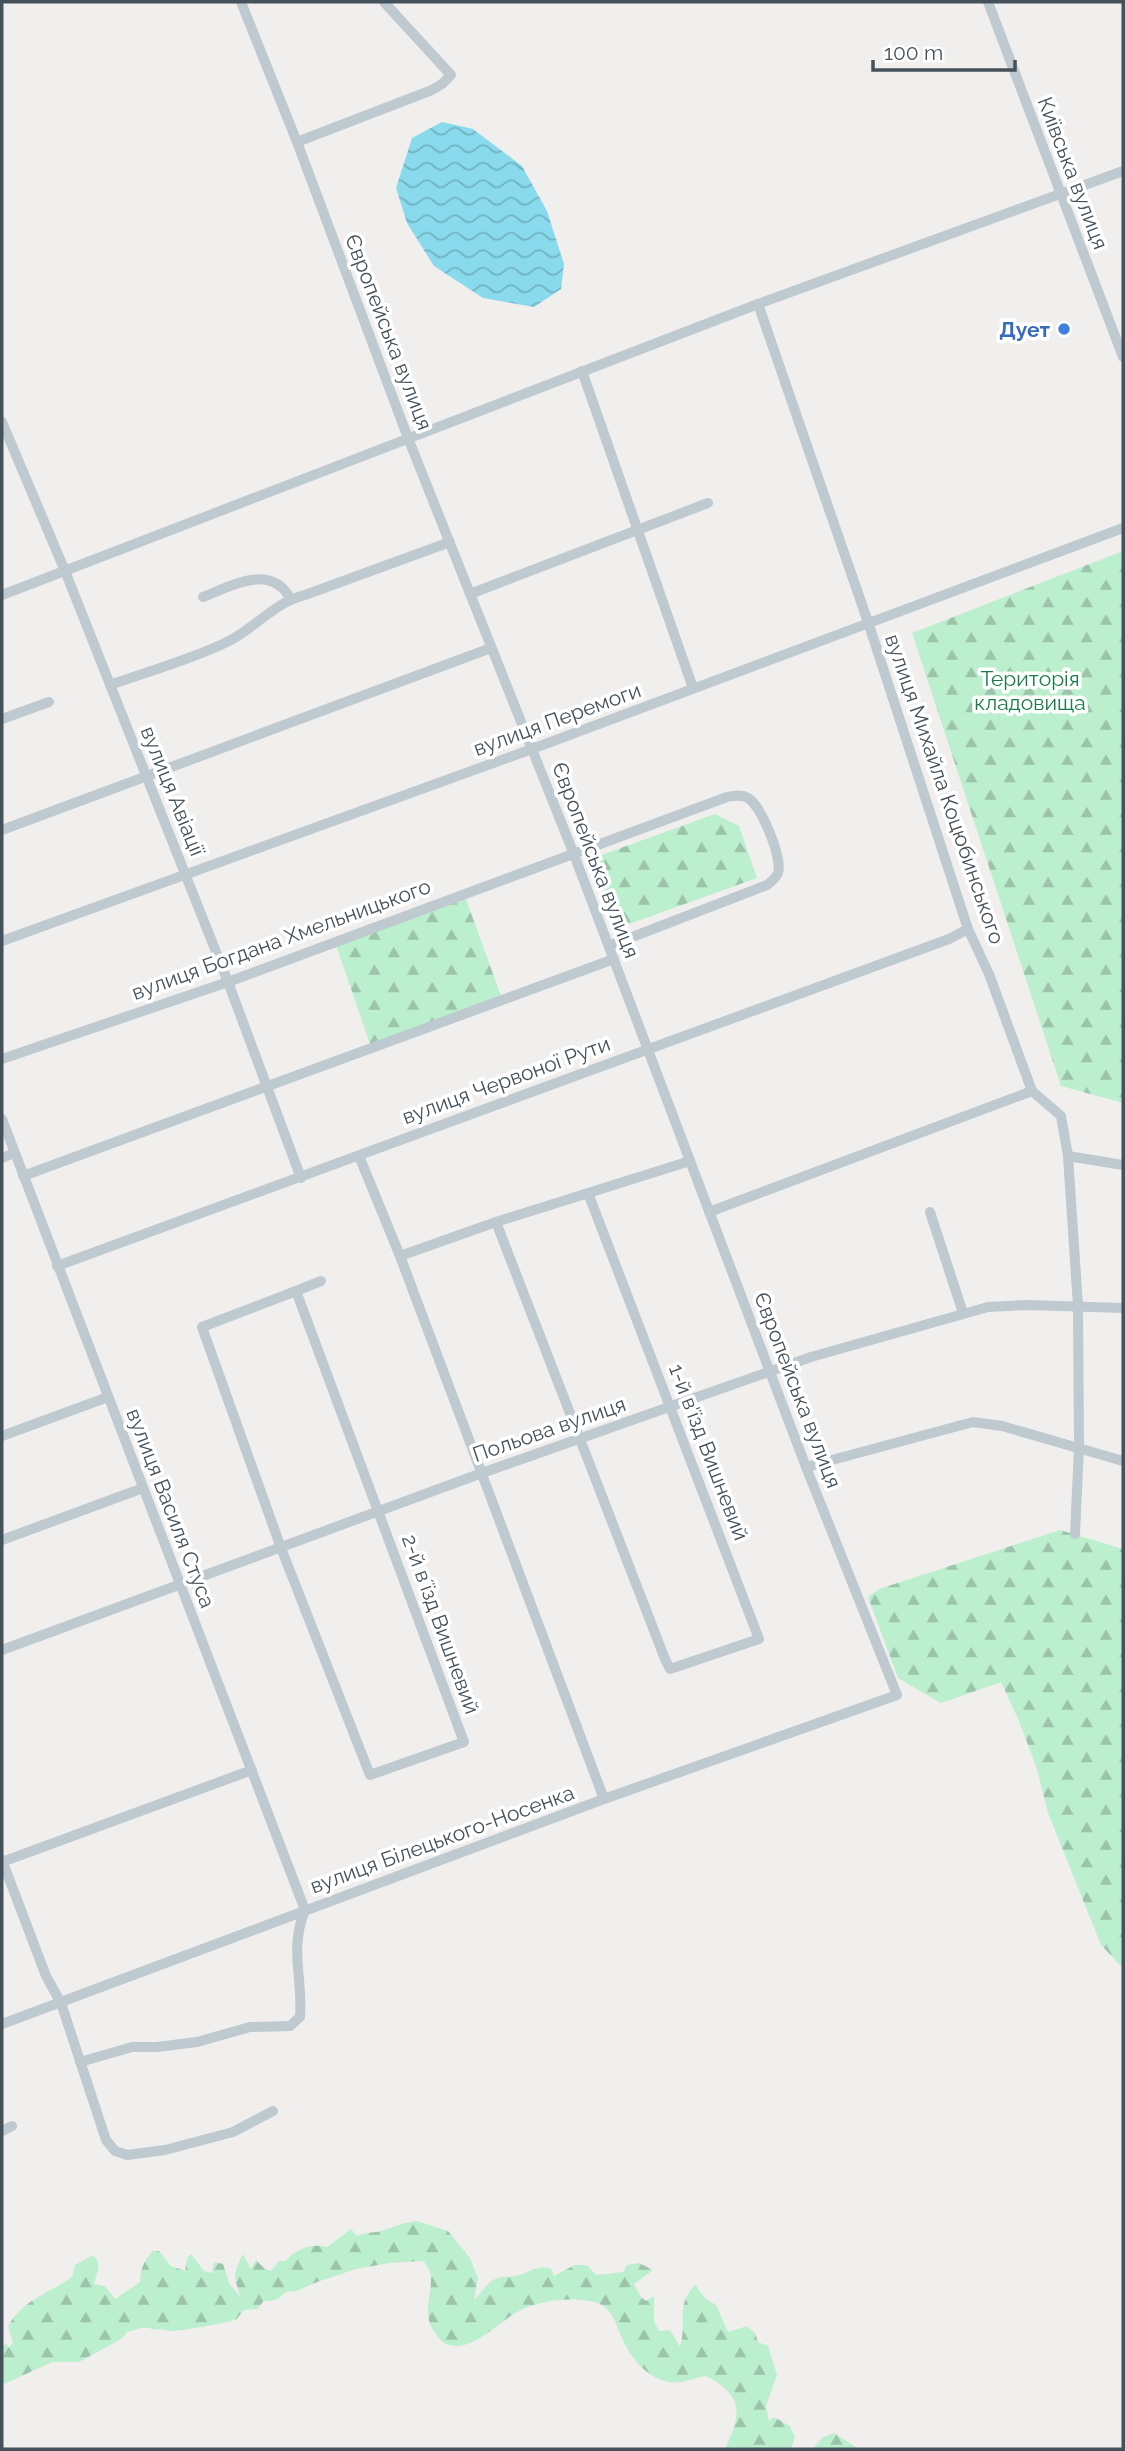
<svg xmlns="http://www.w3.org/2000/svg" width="1125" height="2451" font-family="Raleway,sans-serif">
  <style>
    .forest { fill: url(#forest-firs) }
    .water { fill: url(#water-waves) }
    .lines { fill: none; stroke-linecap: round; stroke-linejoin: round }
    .minor { stroke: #bec9d0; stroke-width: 10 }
    .shop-dot { fill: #3f7fe0; stroke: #fff; stroke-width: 2.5 }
    .labels { text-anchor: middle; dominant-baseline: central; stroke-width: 7; stroke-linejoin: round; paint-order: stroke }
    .street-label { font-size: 21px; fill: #46525b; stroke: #fff }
    .shop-label { font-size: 21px; font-weight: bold; fill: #366cbe; stroke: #fff; text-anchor: end }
    .park-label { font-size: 21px; fill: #167d47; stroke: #fff }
  </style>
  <defs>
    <pattern id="forest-firs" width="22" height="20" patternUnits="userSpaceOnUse" patternTransform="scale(1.75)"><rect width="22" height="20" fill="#bcefce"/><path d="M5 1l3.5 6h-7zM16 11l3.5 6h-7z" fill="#9bc4aa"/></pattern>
    <pattern id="water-waves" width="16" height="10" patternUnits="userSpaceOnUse" patternTransform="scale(1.75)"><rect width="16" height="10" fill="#88daec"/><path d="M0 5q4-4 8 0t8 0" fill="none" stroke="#71b3c2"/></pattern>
  </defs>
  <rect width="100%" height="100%" fill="#f1eeee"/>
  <!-- forest -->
  <g class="forest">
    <polygon points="1123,551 1123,1103 1061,1086 912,633"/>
    <polygon points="715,814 739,826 757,878 618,928 593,858"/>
    <polygon points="466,899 501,996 370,1044 336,945"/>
    <polygon points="1060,1530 1123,1549 1123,1968 1101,1945 1048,1813 1037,1769 1019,1721 1001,1682 941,1703 898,1678 868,1597 879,1589"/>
    <path d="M417,2221L448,2231L470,2258L478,2278L474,2300C480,2294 486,2285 493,2280C500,2276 507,2277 515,2276C529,2274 536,2264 551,2269L554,2276L575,2265H587L596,2275L623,2272L627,2265L639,2263L653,2270L634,2284L641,2297L646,2301L654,2296V2321L659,2331L670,2330L680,2347C688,2323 674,2307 695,2285L706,2299L716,2305L728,2332L747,2326L755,2333L758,2342L768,2346L777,2375L766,2406L769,2421L774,2417L790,2426L795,2437L791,2448L725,2449C741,2415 745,2396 706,2376C694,2378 682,2384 670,2382C651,2380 634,2362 626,2346C619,2335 616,2317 606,2308C597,2299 572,2299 560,2300C546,2301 525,2306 514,2314C497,2324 471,2352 449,2345C441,2343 438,2337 434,2331C417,2307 443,2279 423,2261L389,2263L356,2269L317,2282L297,2291L285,2292C280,2300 273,2301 264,2301L257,2309L244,2310C243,2311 237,2318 237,2319C230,2323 180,2331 170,2331C163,2330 161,2328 154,2330C142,2324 138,2331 127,2332L123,2338L79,2362H52L2,2385V2347L6,2343L9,2348L13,2342L8,2327C20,2301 50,2293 72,2277L75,2265L93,2255C103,2266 97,2271 94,2284L105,2286L115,2299L140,2282C140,2269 144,2262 152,2251H159L171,2266L185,2271L187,2258L191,2254L204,2271L212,2273L214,2262L223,2264L230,2285L241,2297C233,2276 233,2274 243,2254L251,2269L256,2260L265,2269L271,2271L279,2261H285C297,2249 310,2243 327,2247L351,2229L357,2236C366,2232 373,2233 381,2231C394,2227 404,2222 417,2221Z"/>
    <polygon points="834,2433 859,2449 813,2449 822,2438"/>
  </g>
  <!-- water -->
  <polygon class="water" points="442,122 473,129 522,166 547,211 564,264 561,289 534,307 483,298 434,266 407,223 396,188 412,138"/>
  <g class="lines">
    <!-- minor -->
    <g class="minor">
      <polyline points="988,2 1123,357"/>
      <polyline points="297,142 432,90 442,84 451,75 384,2"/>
      <polyline points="758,304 868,622 968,929 989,974 1032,1091 1061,1116 1068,1156 1078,1306 1079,1447 1075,1534"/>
      <polyline points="582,371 693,688"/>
      <polyline points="2,422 65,571 228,982 301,1178"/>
      <polyline points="470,594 708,503"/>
      <polyline points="2,595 758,304 1123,171"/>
      <path d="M203,597C231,586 270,563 290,598"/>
      <path d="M110,685C149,671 190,660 227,642C254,629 276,601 305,595L450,542"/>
      <polyline points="2,719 49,702"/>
      <polyline points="2,830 491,648"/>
      <polyline points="2,941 532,749 1123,528"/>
      <path d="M2,1059L228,982L727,797C735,796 741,794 748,798C761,805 783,859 778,873C776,878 771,882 767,885L609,946"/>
      <path d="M2,1119L305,1910C289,1949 303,1978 300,2017L290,2026L250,2027L197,2042L157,2047H132L80,2062"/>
      <polyline points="359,1156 400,1256"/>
      <polyline points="1068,1156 1123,1165"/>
      <polyline points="2,1158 14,1153"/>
      <polyline points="23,1176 614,959"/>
      <polyline points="709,1212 1032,1091"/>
      <polyline points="930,1212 963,1313"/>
      <polyline points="496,1222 665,1659 670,1669 759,1639 588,1193"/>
      <polyline points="57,1266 949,939 968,929"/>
      <polygon points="296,1291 464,1742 370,1775 281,1548 202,1327"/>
      <polyline points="296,1291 321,1281"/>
      <polyline points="2,1436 108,1397"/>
      <polyline points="806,1467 973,1422 1002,1426 1123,1461"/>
      <polyline points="2,1540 143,1488"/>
      <polyline points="2,1650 482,1473 811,1357 988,1307 1028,1305 1123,1308"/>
      <polyline points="604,1799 400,1256 496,1222 690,1161"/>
      <polyline points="2,1860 46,1976 61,2003 106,2140 115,2151 127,2155 165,2150 233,2132 273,2111"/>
      <polyline points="2,1862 252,1770"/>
      <polyline points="2,2024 604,1799 897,1695 806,1467 573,852 408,438 297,142 241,2"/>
      <polyline points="2,2131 12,2126"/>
    </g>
  </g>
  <!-- markers -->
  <circle class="shop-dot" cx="1064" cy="329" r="7"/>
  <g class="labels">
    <!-- street labels -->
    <g class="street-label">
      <text transform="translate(1073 173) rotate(69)">Київська вулиця</text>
      <text transform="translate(389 332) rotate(69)">Європейська вулиця</text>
      <text transform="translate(557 719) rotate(-20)">вулиця Перемоги</text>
      <text transform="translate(945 789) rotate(71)">вулиця Михайла Коцюбинського</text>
      <text transform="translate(173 791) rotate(68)">вулиця Авіації</text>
      <text transform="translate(596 860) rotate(69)">Європейська вулиця</text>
      <text transform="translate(281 939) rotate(-20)">вулиця Богдана Хмельницького</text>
      <text transform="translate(506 1080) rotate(-20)">вулиця Червоної Рути</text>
      <text transform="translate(798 1390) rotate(69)">Європейська вулиця</text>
      <text transform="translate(549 1429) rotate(-19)">Польова вулиця</text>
      <text transform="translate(709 1452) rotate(69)">1-й в'їзд Вишневий</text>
      <text transform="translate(171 1508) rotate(69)">вулиця Василя Стуса</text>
      <text transform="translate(441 1624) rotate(70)">2-й вʼїзд Вишневий</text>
      <text transform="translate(442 1839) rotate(-20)">вулиця Білецького-Носенка</text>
    </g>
    <!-- shop labels -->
    <g class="shop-label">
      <text x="1050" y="329">Дует</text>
    </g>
    <!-- park labels -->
    <g class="park-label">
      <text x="1030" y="678">Територія<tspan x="1030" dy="24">кладовища</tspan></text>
    </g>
  </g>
  <!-- border -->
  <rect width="1125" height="2451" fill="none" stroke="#46525b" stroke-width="7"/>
  <!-- scale -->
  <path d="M873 60v10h142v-10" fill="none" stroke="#46525b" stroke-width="3.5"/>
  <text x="884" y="60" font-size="21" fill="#46525b" stroke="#ffffff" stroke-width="5" paint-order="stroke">100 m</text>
</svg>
